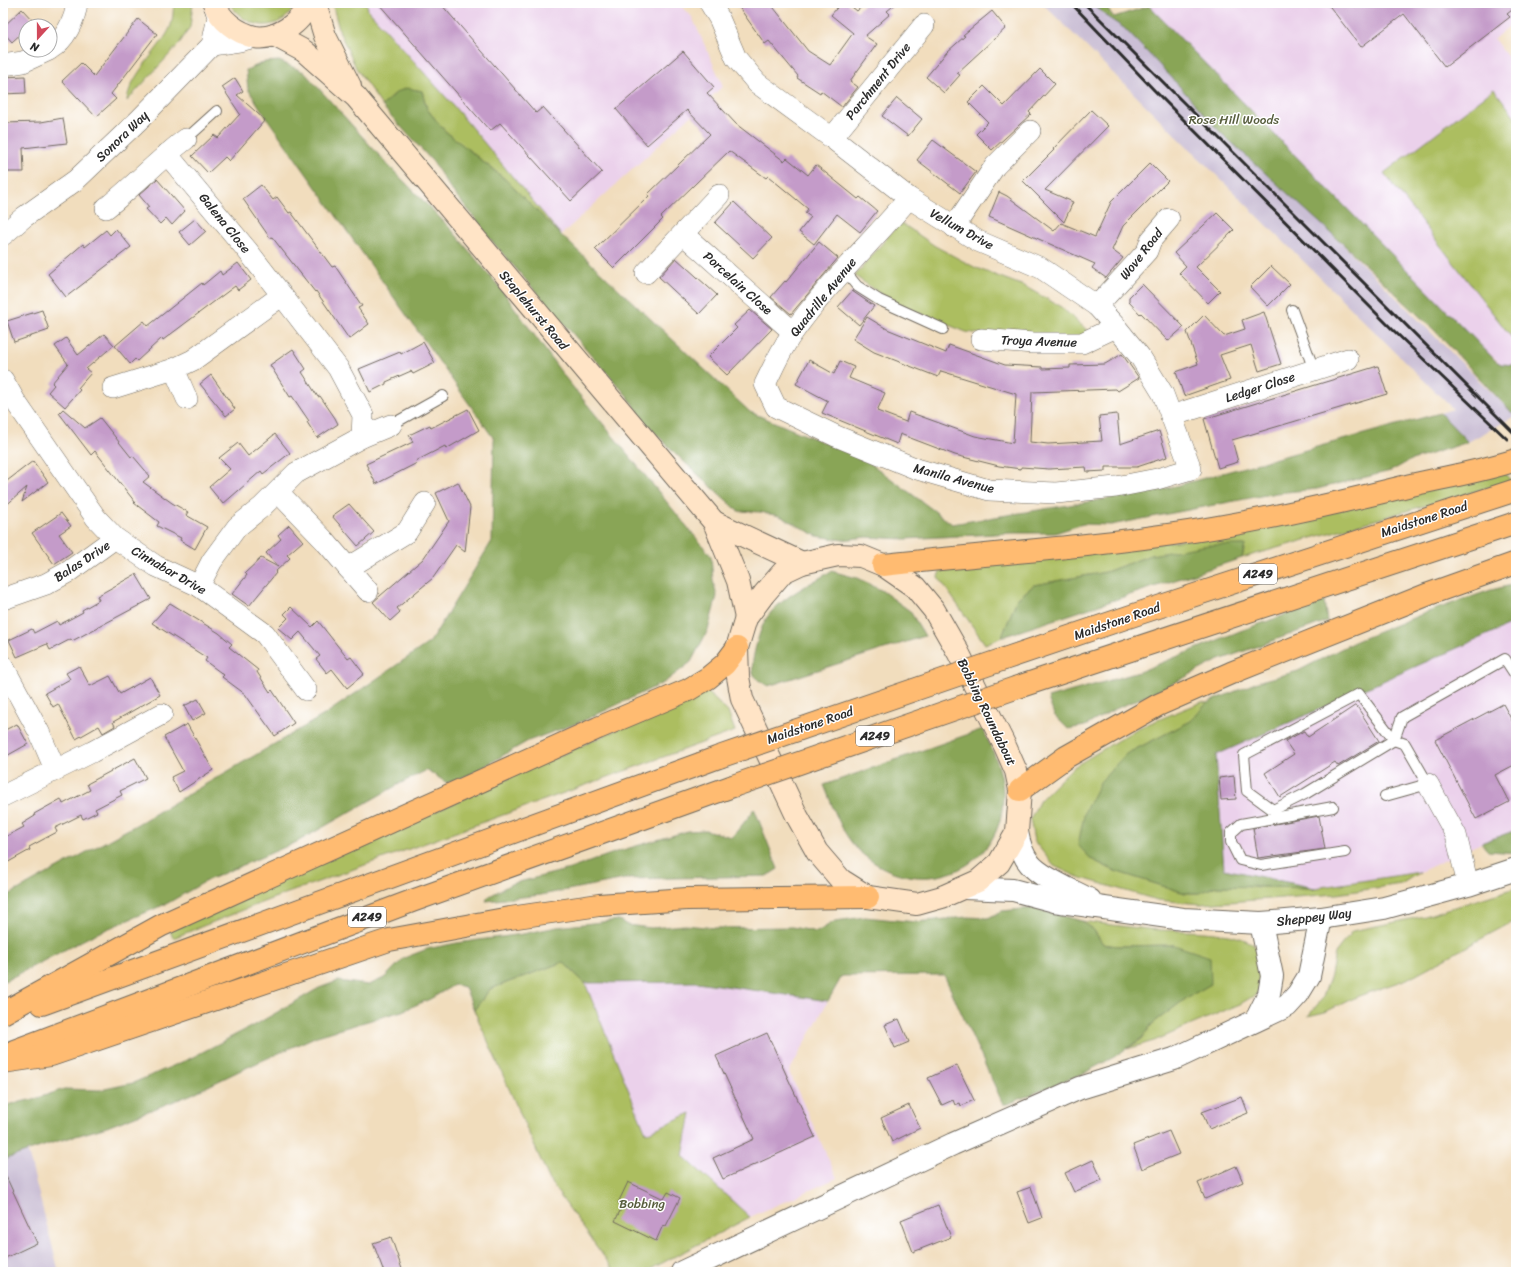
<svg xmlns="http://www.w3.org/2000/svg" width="1519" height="1275" font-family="Sriracha,sans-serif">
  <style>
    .built { fill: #ebd1eb }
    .industrial { fill: #cbbfd5 }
    .green { fill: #acbe61; stroke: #6c7446 }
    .forest { fill: #89a557; stroke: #5a6841 }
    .building { fill: #c49bc9 }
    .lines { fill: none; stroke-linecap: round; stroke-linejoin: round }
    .service-casing { stroke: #70695e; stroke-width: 12 }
    .minor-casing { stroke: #70695e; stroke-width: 22 }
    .tertiary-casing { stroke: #70695e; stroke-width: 24 }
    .secondary-casing { stroke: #70695e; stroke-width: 24 }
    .trunk-casing { stroke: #70695e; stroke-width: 24 }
    .service { stroke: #fff; stroke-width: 10 }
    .minor { stroke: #fff; stroke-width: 21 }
    .tertiary { stroke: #fff; stroke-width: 22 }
    .secondary { stroke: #ffe4c6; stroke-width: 22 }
    .trunk { stroke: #ffbb71; stroke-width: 22 }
    .rail { stroke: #2b2b2b; stroke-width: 3 }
    .trunk-bridge-casing { stroke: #70695e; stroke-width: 24; stroke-linecap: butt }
    .trunk-bridge { stroke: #ffbb71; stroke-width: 22 }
    .labels { text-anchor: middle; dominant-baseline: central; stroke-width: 3; stroke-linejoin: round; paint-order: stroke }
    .shield { fill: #fff; stroke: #6b6b6b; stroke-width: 1 }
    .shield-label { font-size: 12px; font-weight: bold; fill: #2b2b2b }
    .street-label { font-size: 13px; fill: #2b2b2b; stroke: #fff }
    .park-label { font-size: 13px; fill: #585e3e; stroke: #fff }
  </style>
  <rect width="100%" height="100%" fill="#fff"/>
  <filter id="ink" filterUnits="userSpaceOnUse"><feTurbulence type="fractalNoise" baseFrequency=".025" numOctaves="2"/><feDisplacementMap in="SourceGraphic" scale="8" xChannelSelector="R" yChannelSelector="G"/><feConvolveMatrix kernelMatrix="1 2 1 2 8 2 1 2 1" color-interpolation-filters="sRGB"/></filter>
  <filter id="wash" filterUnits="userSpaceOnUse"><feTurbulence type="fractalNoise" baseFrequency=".012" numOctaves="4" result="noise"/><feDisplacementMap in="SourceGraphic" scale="16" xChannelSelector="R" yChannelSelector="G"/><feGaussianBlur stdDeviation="0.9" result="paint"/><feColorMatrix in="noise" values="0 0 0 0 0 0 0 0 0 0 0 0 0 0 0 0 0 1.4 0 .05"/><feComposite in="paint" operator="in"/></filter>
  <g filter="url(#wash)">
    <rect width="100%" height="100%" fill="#f1ddbd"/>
    <!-- built -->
    <g class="built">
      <polygon points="367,3 679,3 692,17 723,86 561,235 452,104 368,10"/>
      <polygon points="1152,3 1516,3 1516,20 1494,39 1516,68 1516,365 1501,364 1485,350 1149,6"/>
      <polygon points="1516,621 1516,830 1481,843 1420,872 1315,888 1224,869 1216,755 1265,729"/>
      <polygon points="697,982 828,1001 789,1072 837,1178 750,1217 683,1156 646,1133 585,983"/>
    </g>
    <!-- industrial -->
    <g class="industrial">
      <polygon points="1042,3 1102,3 1114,17 1515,416 1468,442 1440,413 1453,409"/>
      <polygon points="28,1152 59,1272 3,1272 3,1160"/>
    </g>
    <!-- green -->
    <g class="green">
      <path d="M174,3H193L190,27L179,44L127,101C128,78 158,51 169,30C173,23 173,11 174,3Z"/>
      <path d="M229,3H297C281,34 247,31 229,3Z"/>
      <path d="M332,3H367L368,10L452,104L561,235L505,179L444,130L427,109L422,91C401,87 397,90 382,106L356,68L340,33Z"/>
      <polygon points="1494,89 1516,118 1516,335 1512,338 1384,173"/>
      <polygon points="900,222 935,246 976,268 1024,286 1061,307 1088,331 1078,340 994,336 966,332 892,302 855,276"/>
      <polygon points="1504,472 1511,481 1242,558 1245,545 1151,555 1106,572 1034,585 1017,599 1002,637 985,644 938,577 940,571 1233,534"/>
      <polygon points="705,690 728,712 735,731 271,899 173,938 170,931"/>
      <polygon points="1202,702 1207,703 1191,721 1126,754 1091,859 1115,871 1185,893 1200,893 1216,886 1315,888 1420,872 1401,884 1337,894 1201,904 1157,900 1078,877 1054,866 1034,841 1030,819 1040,800 1072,768 1138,728"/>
      <polygon points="1516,888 1516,920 1407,979 1356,997 1325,1012 1308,1016 1322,999 1331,975 1335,953 1352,931 1425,916"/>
      <path d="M1082,921C1104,924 1126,927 1149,929C1174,932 1230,929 1251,943C1262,949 1262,970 1264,982L1257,994L1240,1004L1154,1041L1127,1049L1142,1039L1152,1024L1188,997L1211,984L1174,945L1117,946L1103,944L1093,929Z"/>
      <polygon points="563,962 585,983 646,1133 691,1113 683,1156 750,1217 645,1272 615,1272 551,1183 474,1010 490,989"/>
    </g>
    <!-- forest -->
    <g class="forest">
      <polygon points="1093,3 1102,3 1114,17 1149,6 1496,361 1501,364 1516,365 1516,417 1434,330 1340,241 1220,132 1172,78 1124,28 1107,17"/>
      <polygon points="279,61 304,72 388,165 451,229 501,289 564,376 711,556 713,580 717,596 708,630 691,662 665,682 583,721 528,741 471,774 447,783 427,770 401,783 297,842 208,880 168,903 93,935 3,982 3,898 134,826 324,715 430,642 492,541 494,439 264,114 248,89 246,70 265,62"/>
      <polygon points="407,88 422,91 427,109 444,130 507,181 561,235 750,412 866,460 952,524 1161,490 1440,413 1468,442 1409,461 1391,471 1317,489 1276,493 1111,525 1083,524 1055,533 1012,533 905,539 866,537 843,540 817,536 780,516 760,512 738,511 680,458 645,423 628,397 490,239 475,218 450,188 433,162 382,106 397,92"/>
      <polygon points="1209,545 1245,545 1242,558 1002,637 1017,599 1034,585 1106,572 1151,555"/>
      <path d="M831,571L857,578L881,590L910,611L925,636L768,686C763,683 754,678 753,672C750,661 761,624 768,616C783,596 811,584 831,571Z"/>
      <polygon points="1516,584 1516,622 1216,755 1224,869 1315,888 1216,886 1200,893 1185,893 1115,871 1091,859 1078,845 1085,811 1100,782 1126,754 1191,721 1207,703 1260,681 1298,671 1354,642 1425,613 1491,590"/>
      <polygon points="1324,601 1327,621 1217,661 1162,689 1113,710 1085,726 1068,729 1054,715 1048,698 1139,672 1240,631"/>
      <path d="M983,729C992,749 1003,771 1003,792C1006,874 914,904 858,850C841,833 833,807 824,785Z"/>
      <polygon points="754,808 778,869 767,876 625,879 541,895 486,901 488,897 511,884 570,869 619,851 688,831 705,830 732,837 751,814"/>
      <polygon points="1516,830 1516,853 1488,851 1481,843"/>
      <polygon points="1033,908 1082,921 1093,929 1103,944 1117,946 1174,945 1210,957 1211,984 1188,997 1152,1024 1142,1038 1114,1057 1084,1073 1008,1104 1003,1104 944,975 842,976 828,1001 697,982 585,983 563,962 490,989 474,1010 465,987 454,985 430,999 402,1011 317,1036 239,1071 190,1095 107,1127 55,1142 3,1160 3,1106 38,1098 64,1089 100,1090 133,1083 189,1059 260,1022 319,988 338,981 369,985 384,978 404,958 427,949 457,943 523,934 557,927 619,920 627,925 651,928 685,925 715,928 792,927 817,932 835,921 865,917 916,922 967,917 988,918 1002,911"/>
    </g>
    <g id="blocks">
      <!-- building -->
      <g class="building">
        <polygon points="378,3 440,3 536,113 543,107 602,172 571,201 500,123 490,131"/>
        <polygon points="736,3 770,3 808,51 830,65 853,33 831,15 841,3 847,3 857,11 866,3 897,3 887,11 890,14 865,36 877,44 850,81 858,87 842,107 821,91 820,93 797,78 798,76 769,41 765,44"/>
        <polygon points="1327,3 1516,3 1516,7 1507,14 1510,17 1445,67 1404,14 1361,47"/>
        <polygon points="22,9 34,22 29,26 26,26 26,29 12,42 3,32 3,27"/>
        <polygon points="992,11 1006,28 957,73 960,75 944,93 926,77 947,52 965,36 963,35"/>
        <polygon points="138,19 157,34 111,94 116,99 96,117 62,81 81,63 94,76"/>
        <polygon points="683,51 714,87 707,93 736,124 784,161 787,158 808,175 816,165 858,199 860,197 877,211 860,232 837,214 814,244 799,232 811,217 805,213 808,209 768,176 766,178 729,151 661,217 663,219 614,268 595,249 649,196 648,194 710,134 687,110 647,145 616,109"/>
        <polygon points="1040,69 1055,84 1029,112 1031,114 992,150 976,134 988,122 968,102 984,86 1004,106"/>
        <polygon points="25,76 26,93 3,94 3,77"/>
        <polygon points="235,78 243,91 237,95 265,120 229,161 225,157 208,173 192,156 214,135 218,138 240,114 222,87"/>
        <polygon points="897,98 922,119 908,136 882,116"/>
        <polygon points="1091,110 1108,126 1045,190 1073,202 1064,222 1023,181 1054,150 1053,149"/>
        <polygon points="63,118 67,143 23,148 24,172 3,172 3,123 41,122"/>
        <polygon points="933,140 976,172 960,193 917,160"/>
        <polygon points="1150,163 1168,181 1123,226 1112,250 1123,258 1106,278 1092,268 1095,264 989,217 999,192 1007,196 1054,231 1061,223 1095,237 1111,202"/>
        <polygon points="157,179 185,211 172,225 166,218 160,224 146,209 149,207 139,195"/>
        <polygon points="261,185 273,200 277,197 289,213 291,212 332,267 335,266 362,306 358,308 369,324 349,339 316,291 315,292 272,237 270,238 243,199"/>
        <polygon points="734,202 772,238 753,258 715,223"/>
        <polygon points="1217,213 1234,230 1196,267 1220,291 1208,303 1179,273 1186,266 1174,253"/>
        <polygon points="195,219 206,231 190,245 179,232"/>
        <polygon points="116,229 131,247 66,297 48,274 83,244 85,247 106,230 110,235"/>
        <polygon points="819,242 838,258 791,314 771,297 785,281 786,282"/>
        <polygon points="676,258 717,295 699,314 659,277"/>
        <polygon points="238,263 251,280 238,290 235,286 163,340 162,338 137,361 135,359 130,364 115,346 144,321 148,326 202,283 203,285 220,271 222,275"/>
        <polygon points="1271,266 1290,284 1268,306 1250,287"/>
        <polygon points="1142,284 1184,327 1168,341 1141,313 1140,314 1129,302 1129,297"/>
        <polygon points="852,291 874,306 859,325 838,307"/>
        <polygon points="42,310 49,330 14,342 7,321"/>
        <polygon points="750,310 772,329 727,375 708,357 737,328 734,325"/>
        <polygon points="1264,312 1281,364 1259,371 1251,345 1220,355 1230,380 1184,396 1176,372 1198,364 1187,332 1204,315 1224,336 1245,329 1242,320"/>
        <polygon points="867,317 887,329 946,353 949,345 1005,365 1042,367 1042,369 1070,368 1070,365 1105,364 1122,354 1139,378 1118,391 1116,389 1032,392 1030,442 1048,444 1102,441 1099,416 1117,414 1120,444 1159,431 1167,457 1137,467 1105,467 1105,471 1087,472 1086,467 1049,469 1021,467 1021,469 999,466 955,455 900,434 897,444 822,413 828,401 796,384 809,360 834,374 840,361 854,367 849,378 885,393 877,411 906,422 909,412 975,436 1013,443 1016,394 941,371 938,377 874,352 853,339"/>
        <polygon points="104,334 114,345 86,369 91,373 78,388 80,390 65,407 48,392 54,385 52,383 68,364 55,346 66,338 78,355"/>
        <polygon points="423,342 435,363 413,374 411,371 386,382 386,384 370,392 359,369 400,352 401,354"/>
        <polygon points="293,349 306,369 302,372 318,397 320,396 335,418 338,424 317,438 307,422 309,421 292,396 290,397 270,365"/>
        <polygon points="1378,366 1387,394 1232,440 1238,462 1218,468 1204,419"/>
        <polygon points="211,375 235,409 226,416 200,384"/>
        <polygon points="63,409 85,428 100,418 131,457 133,456 150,476 143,482 172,503 188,512 186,515 207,527 195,549 180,540 181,538 157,526 159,522 134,503 135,502 95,451 91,455 59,413"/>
        <polygon points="468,409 479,430 446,449 445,446 416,461 417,463 376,484 366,464 413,442 409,435 430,425 431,428"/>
        <polygon points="275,434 290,453 263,474 261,471 223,504 209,487 230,469 219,458 238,443 248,456"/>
        <polygon points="33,461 48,482 22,502 27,487 3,508 3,484"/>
        <polygon points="458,482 470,507 465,552 456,545 433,578 397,608 400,612 390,621 373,602 423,559 449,521 436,493"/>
        <polygon points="349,504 374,532 358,546 332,516"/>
        <polygon points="61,513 71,526 59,534 72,552 54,564 32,533"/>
        <polygon points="289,525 303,541 287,555 290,558 275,572 276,573 249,606 232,594 247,575 245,573 261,558 278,567 266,553 281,539 278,535"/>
        <polygon points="136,574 151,599 72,641 71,639 50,650 47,644 17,657 9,640 32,629 34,633 57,621 59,625 83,612 82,610 99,600 97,596"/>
        <polygon points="170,603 219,633 232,644 229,647 258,670 257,672 270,692 272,690 294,723 275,736 245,694 222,677 224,675 205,661 207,658 152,623"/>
        <polygon points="291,607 312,627 318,621 348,659 351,657 364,674 347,688 332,669 327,673 316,659 320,656 300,632 292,640 278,628 288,618 284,614"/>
        <polygon points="79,666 90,686 110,676 120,694 150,677 160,695 113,722 115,726 103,733 99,726 76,739 58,704 53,707 45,693 70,679 66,673"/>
        <polygon points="198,699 206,713 192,721 184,706"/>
        <polygon points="1503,704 1516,728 1516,764 1495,775 1509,802 1476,819 1435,740"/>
        <polygon points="1356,705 1379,741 1338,766 1335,762 1280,797 1265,773 1294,754 1285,741 1304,731 1308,737"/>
        <polygon points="17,724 28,744 3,758 3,731"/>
        <polygon points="187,724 213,770 179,792 171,777 183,771 164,737"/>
        <polygon points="135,758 146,778 120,791 122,795 95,809 97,812 83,819 81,815 55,828 57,832 29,847 30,850 3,865 3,838 24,827 22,824 35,816 34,814 61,799 63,804 90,790 87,784"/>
        <polygon points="1234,776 1236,799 1221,800 1219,778"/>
        <polygon points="1319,816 1325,849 1258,858 1253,828"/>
        <polygon points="899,1019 909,1042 895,1048 885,1025"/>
        <polygon points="767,1033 815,1137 723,1179 713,1158 754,1139 716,1056"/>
        <polygon points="957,1065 974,1100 961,1106 960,1103 955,1105 953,1100 942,1105 928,1078"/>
        <polygon points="1242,1097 1248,1113 1209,1129 1202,1112"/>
        <polygon points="909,1105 920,1128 892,1142 881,1118"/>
        <polygon points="1169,1131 1179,1154 1142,1169 1133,1145"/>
        <polygon points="1093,1160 1102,1180 1074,1192 1065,1173"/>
        <polygon points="1236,1166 1243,1182 1205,1199 1198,1183"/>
        <polygon points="3,1170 37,1243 3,1259"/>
        <polygon points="628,1182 664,1199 668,1192 680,1198 666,1226 663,1225 656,1241 615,1221 623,1205 618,1203"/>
        <polygon points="1031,1187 1042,1218 1029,1223 1017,1192"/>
        <polygon points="938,1205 951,1237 913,1252 901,1220"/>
        <polygon points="391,1237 403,1272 384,1272 373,1243"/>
      </g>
    </g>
  </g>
  <g filter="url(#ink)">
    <use href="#blocks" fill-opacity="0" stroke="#70695e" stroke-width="1"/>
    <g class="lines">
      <!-- service casing -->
      <g class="service-casing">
        <g id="service">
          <polyline points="186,139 217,111"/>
          <polyline points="843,269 857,286 879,300 943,329"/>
          <polyline points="1292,310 1314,370"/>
          <polyline points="391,425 443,396"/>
          <polygon points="1359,694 1394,740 1305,794 1273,810 1247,791 1244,755"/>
          <polyline points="1385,796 1428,784 1405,744 1394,740 1402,717 1505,659 1516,676"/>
          <polyline points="1333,807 1241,824 1231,833 1231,842 1240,860 1261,865 1345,852"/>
        </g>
      </g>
      <!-- minor casing -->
      <g class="minor-casing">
        <g id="minor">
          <path d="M710,3L719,18L736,58L757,83L832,138L909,198L978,241L1041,268L1097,306L1116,327L1141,358L1163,394L1191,469L1157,479L1116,487L1056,493L989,490L917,469L836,436L776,407L765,384C774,366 782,347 794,331C828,283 871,243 909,198"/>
          <polyline points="212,45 239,41 255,37"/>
          <path d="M50,49C65,40 75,20 77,3"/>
          <polyline points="3,65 23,62 49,50"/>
          <polyline points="832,138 924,25"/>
          <polyline points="167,154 247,250 338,368 363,415 362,437"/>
          <path d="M106,208C134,186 158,160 186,139"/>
          <polyline points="954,227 995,166 1030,131"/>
          <polyline points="683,234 793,332"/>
          <polyline points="3,235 24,217 76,180 140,119 212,45 218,17 214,4"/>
          <polyline points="646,273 719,195"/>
          <polyline points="1097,306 1147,251 1151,240 1169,219"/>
          <polyline points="981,339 1033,343 1082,343 1116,327"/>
          <polyline points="174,369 187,399"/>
          <polyline points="3,380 15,401 96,518 115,538 156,566 199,586 265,634 306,690"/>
          <polyline points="113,388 174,369 193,360 281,296"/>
          <polyline points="1171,416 1348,359"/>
          <polyline points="278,492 324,540 368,591"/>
          <polyline points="348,568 407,532 425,503"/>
          <polyline points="199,586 212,561 237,527 262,507 296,473 362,437 391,425"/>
          <polyline points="3,599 46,584 68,572 115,538"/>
          <polyline points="3,666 39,732 55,769"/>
          <polyline points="1428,784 1456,835 1468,885"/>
          <polyline points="3,796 92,752 162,714"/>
        </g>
      </g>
      <!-- tertiary casing -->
      <g class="tertiary-casing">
        <g id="tertiary">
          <path d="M1017,832C1019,843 1023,856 1030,864C1041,878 1074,891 1090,900"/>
          <polyline points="964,888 1013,890 1054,901 1183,919 1261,923 1321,918 1384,908 1468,885 1516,869"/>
          <polyline points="1256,1020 1269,994 1272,976 1261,923"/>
          <polyline points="682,1272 953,1144 1080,1088 1174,1059 1287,1006 1298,994 1309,976 1321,918"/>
        </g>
      </g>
      <!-- secondary casing -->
      <g class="secondary-casing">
        <g id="secondary">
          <path d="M214,3C220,20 237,33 255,37C276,40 302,23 308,3"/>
          <polyline points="315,3 325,36 350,86"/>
          <polyline points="274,35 304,51 356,97 714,522 738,581 746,618"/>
          <polyline points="714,522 802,563"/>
          <polygon points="838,555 861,556 883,565 915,587 934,610 958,652 1005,746 1016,771 1020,790 1017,832 999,863 978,881 942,897 917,904 868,897 841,880 817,852 797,816 742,699 738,677 737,648 746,618 764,594 783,572 802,563"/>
        </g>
      </g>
      <!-- trunk casing -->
      <g class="trunk-casing">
        <g id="trunk">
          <path d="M883,565C987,554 1091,547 1194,531C1265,520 1334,504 1403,487C1441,478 1479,472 1516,460"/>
          <polyline points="1004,659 1143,612 1516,490"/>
          <polyline points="1018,687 1516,523"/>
          <polyline points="1020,790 1066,757 1158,705 1231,673 1429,594 1516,563"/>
          <polyline points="42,1004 719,757"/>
          <polyline points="3,1013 162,925 598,728 688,690 708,678 725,664 737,648"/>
          <polyline points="14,1051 412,901 733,786"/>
          <polyline points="3,1062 51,1055 389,940 510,918 599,905 687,899 868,897"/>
        </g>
      </g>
      <!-- service -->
      <use href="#service" class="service"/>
      <!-- minor -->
      <use href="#minor" class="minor"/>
      <!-- tertiary -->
      <use href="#tertiary" class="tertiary"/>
      <!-- secondary -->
      <use href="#secondary" class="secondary"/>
      <!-- trunk -->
      <use href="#trunk" class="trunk"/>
      <!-- rail -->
      <g class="rail">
        <polyline points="1071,3 1154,90 1392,329 1507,439"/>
        <polyline points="1084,3 1516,435"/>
      </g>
      <!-- trunk-bridge casing -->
      <g class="trunk-bridge-casing">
        <g id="trunk-bridge">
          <polyline points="719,757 1004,659"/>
          <polyline points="733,786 1018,687"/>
        </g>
      </g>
      <!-- trunk-bridge -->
      <use href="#trunk-bridge" class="trunk-bridge"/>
    </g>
  </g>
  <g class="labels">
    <!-- shield labels -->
    <g class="shield">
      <rect x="1239" y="564" width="38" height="20" rx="3"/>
      <rect x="856" y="726" width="38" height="20" rx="3"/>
      <rect x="348" y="907" width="38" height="20" rx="3"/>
    </g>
    <g class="shield-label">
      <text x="1258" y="574">A249</text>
      <text x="875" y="736">A249</text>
      <text x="367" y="917">A249</text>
    </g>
    <!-- street labels -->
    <g class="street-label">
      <text transform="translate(878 81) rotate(-51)">Parchment Drive</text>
      <text transform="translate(122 136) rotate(-44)">Sonora Way</text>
      <text transform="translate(225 223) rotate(51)">Galena Close</text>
      <text transform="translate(962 229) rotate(29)">Vellum Drive</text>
      <text transform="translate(1141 254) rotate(-52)">Wove Road</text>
      <text transform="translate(738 283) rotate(42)">Porcelain Close</text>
      <text transform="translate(823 297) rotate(-51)">Quadrille Avenue</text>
      <text transform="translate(534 310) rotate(50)">Staplehurst Road</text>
      <text transform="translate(1039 341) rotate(2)">Troya Avenue</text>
      <text transform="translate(1260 387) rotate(-18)">Ledger Close</text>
      <text transform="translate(954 478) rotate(15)">Manila Avenue</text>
      <text transform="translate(1424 519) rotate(-18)">Maidstone Road</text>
      <text transform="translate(82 561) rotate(-33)">Balas Drive</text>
      <text transform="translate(169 570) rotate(30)">Cinnabar Drive</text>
      <text transform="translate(1117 621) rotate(-19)">Maidstone Road</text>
      <text transform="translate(987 712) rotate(64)">Bobbing Roundabout</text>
      <text transform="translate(810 725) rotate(-19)">Maidstone Road</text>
      <text transform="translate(1314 917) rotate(-7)">Sheppey Way</text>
    </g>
    <!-- park labels -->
    <g class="park-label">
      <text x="1234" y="119">Rose Hill Woods</text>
      <text x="642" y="1203">Bobbing</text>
    </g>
  </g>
  <!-- margin -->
  <rect width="1519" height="1275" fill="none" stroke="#fff" stroke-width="16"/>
  <!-- north arrow -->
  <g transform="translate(38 38) rotate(201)"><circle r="19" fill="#ffffff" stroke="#aaaaaa"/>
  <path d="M0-3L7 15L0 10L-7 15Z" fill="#d1495b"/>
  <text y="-6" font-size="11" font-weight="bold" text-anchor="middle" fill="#2b2b2b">N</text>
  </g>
</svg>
